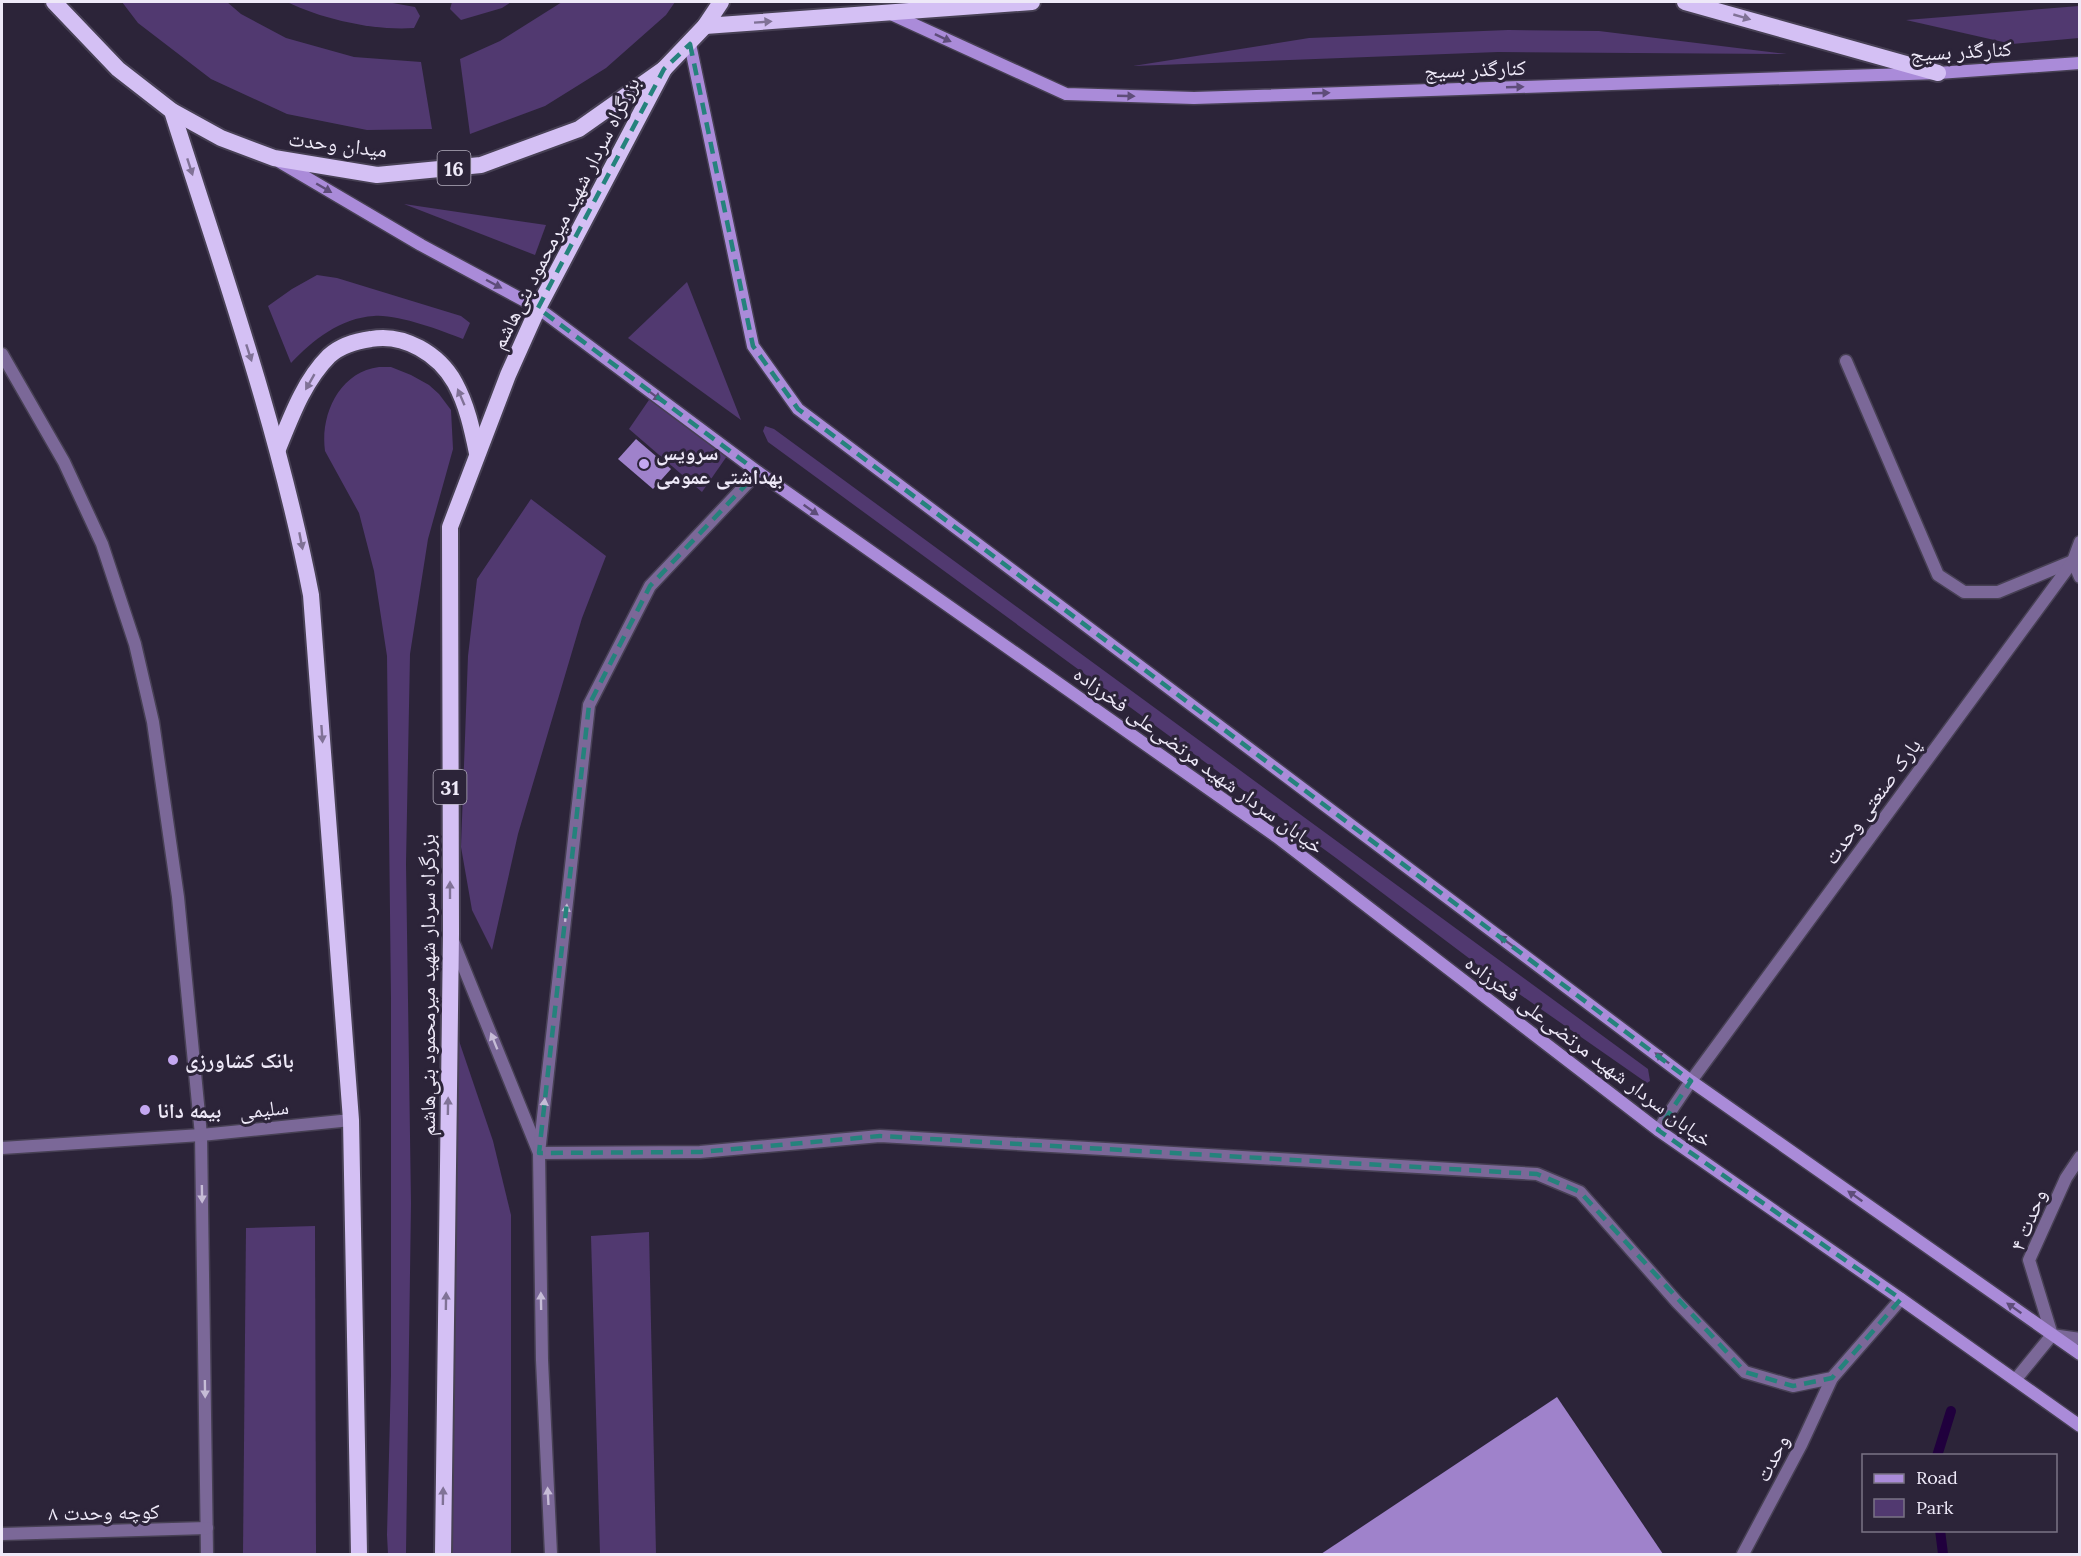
<svg xmlns="http://www.w3.org/2000/svg" width="2081" height="1556" font-family="Lora,'Noto Naskh Arabic',serif">
  <style>
    .green { fill: #513970 }
    .lines { fill: none; stroke-linecap: round; stroke-linejoin: round }
    .stream { stroke: #20003d; stroke-width: 10 }
    .building { fill: #9f82cb }
    .service-casing { stroke: #474054; stroke-width: 15 }
    .minor-casing { stroke: #474054; stroke-width: 15 }
    .tertiary-casing { stroke: #474054; stroke-width: 15 }
    .secondary-casing { stroke: #474054; stroke-width: 15 }
    .trunk-casing { stroke: #474054; stroke-width: 20 }
    .service { stroke: #7b6898; stroke-width: 12 }
    .minor { stroke: #7b6898; stroke-width: 12 }
    .tertiary { stroke: #7b6898; stroke-width: 12 }
    .secondary { stroke: #aa8bd9; stroke-width: 12 }
    .trunk { stroke: #d4c0f4; stroke-width: 16 }
    .oneway { fill: #807296 }
    .oneway2 { fill: #5e4d79 }
    .oneway3 { fill: #c6bcd6 }
    .marked { fill: none; stroke: #25827c; stroke-width: 4.5; stroke-dasharray: 12 8; stroke-linejoin: round }
    .poi-dot { fill: #c4a7f1; stroke: #2c2439; stroke-width: 2 }
    .labels { text-anchor: middle; dominant-baseline: central; stroke-width: 6; stroke-linejoin: round; paint-order: stroke }
    .shield { fill: #2c2439; stroke: #b4aebf; stroke-width: 1.5 }
    .shield-label { font-size: 20px; font-weight: bold; fill: #eee9f8 }
    .street-label { font-size: 21px; fill: #eee9f8; stroke: #2c2439 }
    .poi-label { font-size: 21px; font-weight: bold; fill: #eee9f8; stroke: #2c2439; text-anchor: start }
  </style>
  <rect width="100%" height="100%" fill="#2c2439"/>
  <!-- green -->
  <g class="green">
    <polygon points="122,2 227,2 241,14 286,38 354,57 421,62 432,129 367,130 287,114 211,79 138,23"/>
    <path d="M287,2H387L415,7L420,16L414,28C374,31 322,19 287,2Z"/>
    <polygon points="452,2 511,2 502,8 461,20 450,9"/>
    <polygon points="562,2 675,2 666,15 606,68 545,106 470,134 460,59 500,41"/>
    <polygon points="2079,6 2079,38 2012,44 1906,20"/>
    <polygon points="1508,30 1599,31 1787,54 1498,52 1133,66 1309,38"/>
    <polygon points="404,204 546,225 535,255"/>
    <path d="M317,275L337,278L461,316L470,323L463,339C440,330 397,314 374,316C340,318 313,340 291,363L268,306L292,289Z"/>
    <polygon points="687,282 741,420 628,338"/>
    <path d="M379,367H391L411,375L429,385L439,394L451,410L453,449L428,539L410,654L406,864L411,1203L406,1554H388L387,1535L391,1375V999L387,656L374,571L359,513L325,451C320,415 339,372 379,367Z"/>
    <polygon points="651,397 727,456 702,492 629,429"/>
    <polygon points="765,426 774,429 1648,1069 1650,1081 1647,1083 1482,968 1336,858 768,442 763,431"/>
    <polygon points="531,499 606,556 582,618 518,834 492,950 472,910 461,847 468,656 477,579"/>
    <polygon points="456,1032 493,1141 511,1215 511,1554 444,1554"/>
    <polygon points="315,1226 316,1554 243,1554 246,1228"/>
    <polygon points="649,1232 656,1554 600,1554 591,1236"/>
  </g>
  <g class="lines">
    <!-- stream -->
    <g class="stream">
      <polyline points="1937,1456 1951,1411"/>
      <polyline points="1940,1530 1943,1554"/>
    </g>
  </g>
  <!-- building -->
  <g class="building">
    <polygon points="636,439 671,469 653,489 618,459"/>
    <polygon points="1557,1397 1663,1554 1321,1554"/>
  </g>
  <g class="lines">
    <!-- service casing -->
    <g class="service-casing">
      <g id="service">
        <polyline points="1846,361 1938,575 1964,592 1998,592 2073,561"/>
        <polyline points="1743,1554 1801,1445 1832,1378"/>
      </g>
    </g>
    <!-- minor casing -->
    <g class="minor-casing">
      <g id="minor">
        <polyline points="2,354 64,462 102,544 135,644 153,722 178,897 201,1135 207,1554"/>
        <polyline points="2073,561 2080,577"/>
        <polyline points="453,941 539,1153 700,1152 880,1136 1537,1174 1580,1192 1677,1302 1745,1372 1793,1386 1832,1378 1901,1299"/>
        <polyline points="1658,1130 1691,1081 2073,561 2080,542"/>
        <polyline points="2052,1335 2029,1260 2066,1178 2080,1157"/>
        <polyline points="2052,1335 2080,1339"/>
        <polyline points="2016,1379 2052,1335"/>
        <polyline points="2,1534 207,1528"/>
        <polyline points="551,1554 542,1360 539,1153 589,705 650,586 758,472"/>
      </g>
    </g>
    <!-- tertiary casing -->
    <g class="tertiary-casing">
      <polyline id="tertiary" points="2,1148 201,1135 351,1120"/>
    </g>
    <!-- secondary casing -->
    <g class="secondary-casing">
      <g id="secondary">
        <polyline points="891,14 1066,94 1194,98 1938,73 2080,63"/>
        <polyline points="690,44 753,346 798,409 1691,1081 2080,1354"/>
        <polyline points="280,162 421,245 538,308 758,472 1277,837 1658,1130 1901,1299 2080,1426"/>
      </g>
    </g>
    <!-- trunk casing -->
    <g class="trunk-casing">
      <g id="trunk">
        <polyline points="54,2 118,69 172,111 221,138 274,158 377,175 481,165 579,129 664,69 705,26 721,2"/>
        <polyline points="1685,2 1938,73"/>
        <polyline points="705,26 1032,2"/>
        <path d="M172,111C223,271 279,430 311,595L351,1120L359,1554"/>
        <path d="M278,449C291,417 304,381 329,356C340,346 356,341 371,339C404,333 439,354 455,383C467,405 472,429 477,453"/>
        <polyline points="443,1554 451,934 450,527 508,375 538,308 664,69"/>
      </g>
    </g>
    <!-- service -->
    <use href="#service" class="service"/>
    <!-- minor -->
    <use href="#minor" class="minor"/>
    <!-- tertiary -->
    <use href="#tertiary" class="tertiary"/>
    <!-- secondary -->
    <use href="#secondary" class="secondary"/>
    <!-- trunk -->
    <use href="#trunk" class="trunk"/>
  </g>
  <!-- one-way arrows -->
  <defs><path id="oneway-solid" d="M-6-.8H1V-3.2L6.5 0L1 3.2V.8H-6Z" transform="scale(1.5)"/></defs>
  <g class="oneway">
    <use href="#oneway-solid" transform="translate(1742 17) rotate(16)"/>
    <use href="#oneway-solid" transform="translate(763 22) rotate(-4)"/>
    <use href="#oneway-solid" transform="translate(190 167) rotate(72)"/>
    <use href="#oneway-solid" transform="translate(249 353) rotate(72)"/>
    <use href="#oneway-solid" transform="translate(310 382) rotate(120)"/>
    <use href="#oneway-solid" transform="translate(461 397) rotate(-113)"/>
    <use href="#oneway-solid" transform="translate(301 541) rotate(79)"/>
    <use href="#oneway-solid" transform="translate(322 734) rotate(86)"/>
    <use href="#oneway-solid" transform="translate(450 890) rotate(-90)"/>
    <use href="#oneway-solid" transform="translate(448 1106) rotate(-89)"/>
    <use href="#oneway-solid" transform="translate(446 1301) rotate(-89)"/>
    <use href="#oneway-solid" transform="translate(443 1496) rotate(-89)"/>
  </g>
  <g class="oneway2">
    <use href="#oneway-solid" transform="translate(943 38) rotate(25)"/>
    <use href="#oneway-solid" transform="translate(1515 87) rotate(-2)"/>
    <use href="#oneway-solid" transform="translate(1321 93) rotate(-2)"/>
    <use href="#oneway-solid" transform="translate(1126 96) rotate(2)"/>
    <use href="#oneway-solid" transform="translate(324 188) rotate(30)"/>
    <use href="#oneway-solid" transform="translate(494 284) rotate(28)"/>
    <use href="#oneway-solid" transform="translate(654 395) rotate(37)"/>
    <use href="#oneway-solid" transform="translate(811 510) rotate(35)"/>
    <use href="#oneway-solid" transform="translate(1506 941) rotate(-143)"/>
    <use href="#oneway-solid" transform="translate(1662 1058) rotate(-143)"/>
    <use href="#oneway-solid" transform="translate(1855 1196) rotate(-145)"/>
    <use href="#oneway-solid" transform="translate(2014 1308) rotate(-145)"/>
  </g>
  <g class="oneway3">
    <use href="#oneway-solid" transform="translate(566 913) rotate(-84)"/>
    <use href="#oneway-solid" transform="translate(494 1041) rotate(-112)"/>
    <use href="#oneway-solid" transform="translate(544 1107) rotate(-84)"/>
    <use href="#oneway-solid" transform="translate(202 1194) rotate(89)"/>
    <use href="#oneway-solid" transform="translate(541 1301) rotate(-91)"/>
    <use href="#oneway-solid" transform="translate(205 1389) rotate(89)"/>
    <use href="#oneway-solid" transform="translate(548 1496) rotate(-93)"/>
  </g>
  <!-- marked area -->
  <path class="marked" d="M690,44L753,346L798,409L1691,1081L1658,1130L1901,1299L1832,1378L1793,1386L1745,1372L1580,1192L1537,1174L880,1136L700,1152L539,1153L589,705L650,586L758,472L538,308L664,69Z"/>
  <!-- markers -->
  <g class="poi-dot">
    <circle cx="644" cy="464" r="6"/>
    <circle cx="173" cy="1060" r="6"/>
    <circle cx="145" cy="1110" r="6"/>
  </g>
  <g class="labels">
    <!-- shield labels -->
    <g class="shield">
      <rect x="437.5" y="151" width="33" height="34" rx="4.5"/>
      <rect x="433.5" y="770" width="33" height="34" rx="4.5"/>
    </g>
    <g class="shield-label">
      <text x="454" y="168">16</text>
      <text x="450" y="787">31</text>
    </g>
    <!-- street labels -->
    <g class="street-label">
      <text transform="translate(1961 51) rotate(-3)">کنارگذر بسیج</text>
      <text transform="translate(1475 69) rotate(-2)">کنارگذر بسیج</text>
      <text transform="translate(338 144) rotate(7)">میدان وحدت</text>
      <text transform="translate(565 213) rotate(-63)">بزرگراه سردار شهید میرمحمود بنی‌هاشم</text>
      <text transform="translate(1199 760) rotate(36)">خیابان سردار شهید مرتضی‌علی فخرزاده</text>
      <text transform="translate(1872 801) rotate(-54)">پارک صنعتی وحدت</text>
      <text transform="translate(427 985) rotate(-90)">بزرگراه سردار شهید میرمحمود بنی‌هاشم</text>
      <text transform="translate(1589 1051) rotate(37)">خیابان سردار شهید مرتضی‌علی فخرزاده</text>
      <text transform="translate(264 1109) rotate(-6)">سلیمی</text>
      <text transform="translate(2028 1220) rotate(-68)">وحدت ۴</text>
      <text transform="translate(1772 1458) rotate(-63)">وحدت</text>
      <text transform="translate(104 1512) rotate(-1)">کوچه وحدت ۸</text>
    </g>
    <!-- poi labels -->
    <g class="poi-label">
      <text x="656" y="452">سرویس<tspan x="656" dy="24">بهداشتی عمومی</tspan></text>
      <text x="185" y="1060">بانک کشاورزی</text>
      <text x="157" y="1110">بیمه دانا</text>
    </g>
  </g>
  <!-- border -->
  <rect width="2081" height="1556" fill="none" stroke="#eee9f8" stroke-width="6"/>
  <!-- legend -->
  <rect x="1862" y="1454" width="195" height="78" fill="#2c2439" stroke="#7a7385" stroke-width="1.5"/>
  <rect x="1874" y="1474" width="30" height="9" fill="#aa8bd9" stroke="#7a7385" stroke-width="1.5"/>
  <text x="1916" y="1484" font-size="18" fill="#eee9f8">Road</text>
  <rect x="1874" y="1499" width="30" height="18" fill="#513970" stroke="#7a7385" stroke-width="1.5"/>
  <text x="1916" y="1514" font-size="18" fill="#eee9f8">Park</text>
</svg>
